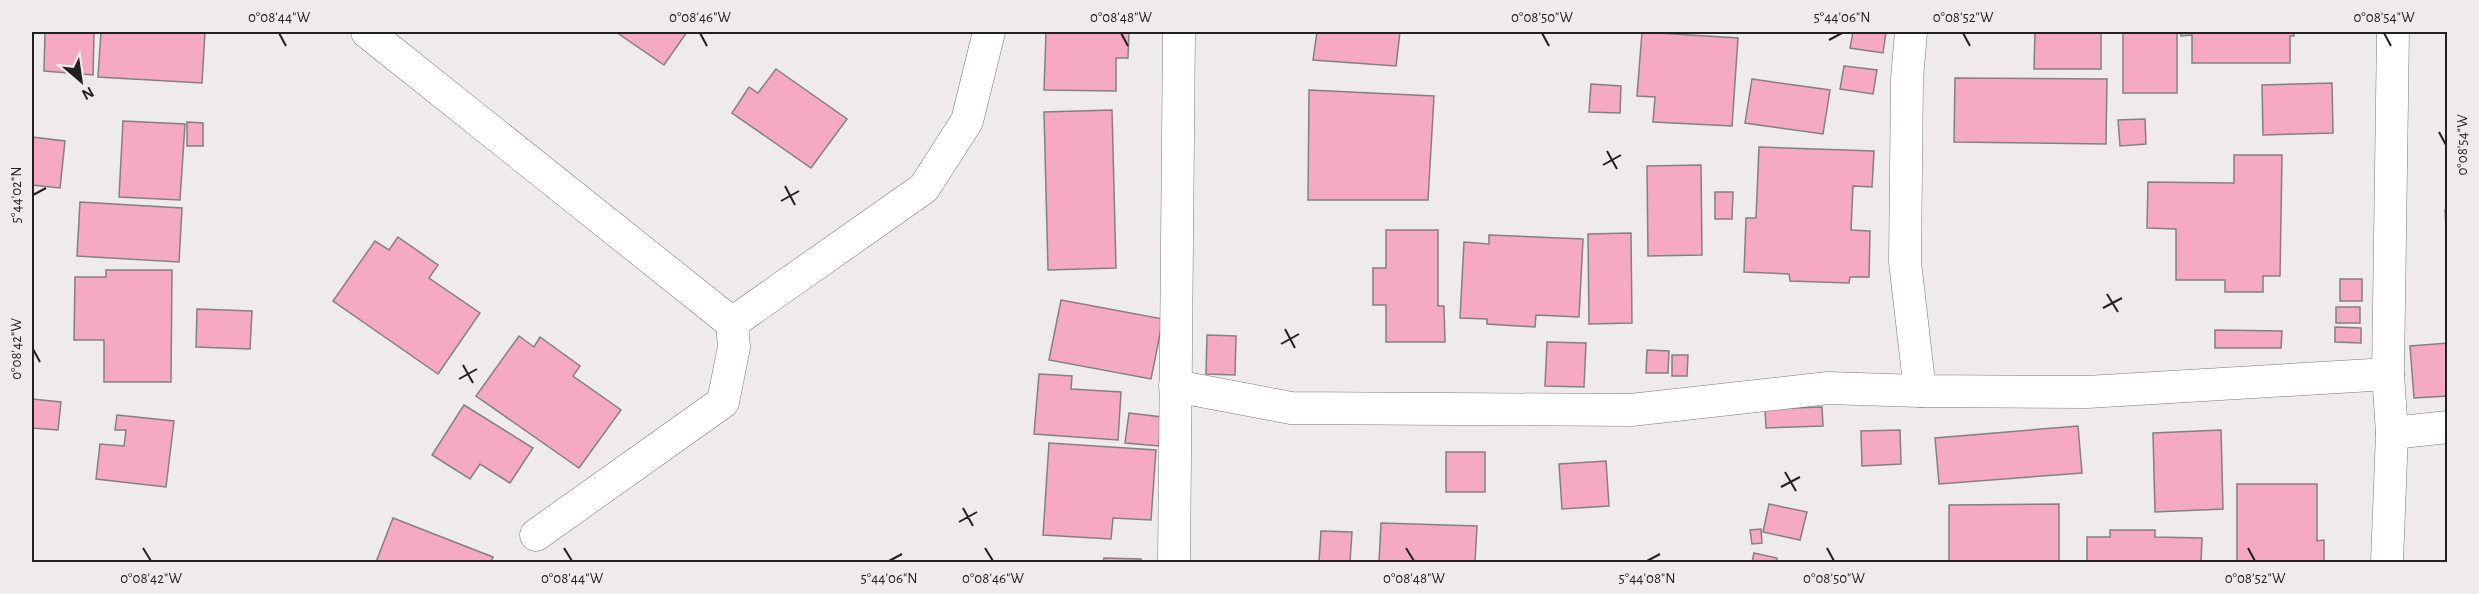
<svg xmlns="http://www.w3.org/2000/svg" width="2479" height="594" font-family="'Alegreya Sans',sans-serif">
  <style>
    .building { fill: #f6a9c3; stroke: #848081; stroke-width: 1.5 }
    .lines { fill: none; stroke-linecap: round; stroke-linejoin: round }
    .street-casing { stroke: #7d797a; stroke-width: 33 }
    .street { stroke: #fff; stroke-width: 32 }
    .ticks { fill: none; stroke: #222021; stroke-width: 2 }
    .neatline { fill: none; stroke: #222021; stroke-width: 2 }
    .ticks-label { font-size: 15px; text-anchor: middle; fill: #222021 }
  </style>
  <rect width="100%" height="100%" fill="#efebec"/>
  <!-- building -->
  <g class="building">
    <polygon points="45,32 94,32 93,75 44,71"/>
    <polygon points="101,32 205,32 202,83 98,77"/>
    <polygon points="616,32 687,32 664,65"/>
    <polygon points="1046,32 1129,32 1128,58 1116,58 1116,91 1044,90"/>
    <polygon points="1317,32 1400,32 1396,66 1313,60"/>
    <polygon points="1642,32 1738,38 1732,126 1653,122 1655,97 1637,96"/>
    <polygon points="1853,32 1886,32 1883,53 1850,48"/>
    <polygon points="2035,32 2101,32 2101,69 2034,69"/>
    <rect x="2123" y="32" width="54" height="61"/>
    <polygon points="2181,32 2294,32 2294,36 2290,36 2290,63 2192,63 2192,35 2181,36"/>
    <polygon points="1844,66 1877,70 1873,94 1840,89"/>
    <polygon points="776,69 847,119 811,168 732,113 749,87 758,93"/>
    <polygon points="1955,78 2107,79 2106,144 1954,142"/>
    <polygon points="1752,79 1830,90 1823,134 1745,123"/>
    <polygon points="2332,83 2333,133 2263,135 2262,85"/>
    <polygon points="1591,84 1621,86 1620,113 1589,112"/>
    <polygon points="1309,90 1434,96 1428,200 1308,200"/>
    <polygon points="1112,110 1116,268 1048,270 1044,112"/>
    <polygon points="2145,119 2146,144 2120,146 2118,120"/>
    <polygon points="123,121 185,124 180,200 119,197"/>
    <polygon points="187,122 203,123 203,146 187,146"/>
    <polygon points="32,137 65,141 60,188 32,185"/>
    <polygon points="1759,147 1874,151 1872,187 1853,186 1851,230 1870,231 1869,277 1850,277 1849,283 1790,281 1789,274 1744,272 1746,218 1756,218"/>
    <polygon points="2234,155 2282,155 2280,276 2263,276 2263,292 2225,292 2225,280 2176,280 2176,229 2147,228 2148,182 2234,183"/>
    <polygon points="1701,165 1702,255 1648,256 1647,166"/>
    <polygon points="1715,192 1733,192 1732,219 1715,219"/>
    <polygon points="80,202 182,208 179,262 77,256"/>
    <polygon points="2445,210 2448,210 2448,262"/>
    <polygon points="1386,230 1438,230 1438,306 1444,306 1445,342 1386,342 1386,305 1373,305 1373,268 1386,268"/>
    <polygon points="1631,233 1632,323 1589,324 1588,234"/>
    <polygon points="1489,235 1583,239 1579,317 1536,315 1535,327 1487,324 1487,319 1460,318 1464,242 1489,244"/>
    <polygon points="398,237 438,265 429,278 480,313 438,374 333,301 375,241 389,250"/>
    <polygon points="106,270 172,270 171,382 104,382 104,340 74,340 75,277 106,277"/>
    <rect x="2340" y="279" width="22" height="22"/>
    <polygon points="1061,300 1163,319 1151,379 1049,360"/>
    <rect x="2336" y="307" width="24" height="16"/>
    <polygon points="197,309 252,311 250,349 196,347"/>
    <polygon points="2335,327 2361,328 2361,343 2335,342"/>
    <polygon points="2215,330 2282,331 2281,348 2215,348"/>
    <polygon points="1207,335 1236,336 1235,375 1206,374"/>
    <polygon points="519,336 534,347 540,337 580,366 573,376 621,410 579,468 476,396"/>
    <polygon points="1547,342 1586,343 1584,387 1545,386"/>
    <polygon points="2448,343 2448,396 2414,398 2410,346"/>
    <polygon points="1647,350 1669,351 1668,373 1646,373"/>
    <polygon points="1672,355 1688,355 1687,376 1672,376"/>
    <polygon points="1039,374 1072,376 1071,389 1121,392 1118,440 1034,434"/>
    <polygon points="32,399 61,402 58,430 32,428"/>
    <polygon points="464,405 533,448 510,483 480,464 470,479 432,455"/>
    <polygon points="1822,407 1823,426 1766,428 1765,409"/>
    <polygon points="1129,413 1162,417 1159,446 1125,443"/>
    <polygon points="117,415 174,421 166,487 96,479 100,444 124,446 126,430 115,430"/>
    <polygon points="2078,426 2082,473 1939,484 1935,438"/>
    <polygon points="1900,430 1901,464 1862,466 1861,431"/>
    <polygon points="2221,430 2223,509 2155,512 2153,433"/>
    <polygon points="1049,443 1156,450 1151,520 1113,518 1111,539 1043,535"/>
    <rect x="1446" y="452" width="39" height="40"/>
    <polygon points="1606,461 1609,506 1562,509 1559,464"/>
    <polygon points="2237,484 2317,484 2317,541 2324,540 2324,562 2237,562"/>
    <polygon points="1769,504 1807,512 1800,540 1763,532"/>
    <polygon points="2059,504 2059,562 1949,562 1949,505"/>
    <polygon points="393,518 493,557 491,562 376,562"/>
    <polygon points="1381,523 1477,526 1475,562 1379,562"/>
    <polygon points="1761,529 1762,543 1752,544 1750,530"/>
    <polygon points="2110,530 2155,530 2155,537 2202,538 2201,562 2087,562 2087,537 2110,537"/>
    <polygon points="1321,531 1352,532 1350,562 1319,562"/>
    <polygon points="1754,553 1777,558 1777,562 1752,562"/>
    <polygon points="1104,558 1141,559 1141,562 1103,562"/>
  </g>
  <g class="lines">
    <!-- street casing -->
    <g class="street-casing">
      <g id="street">
        <polyline points="367,32 732,323 734,347 723,402 536,535"/>
        <polyline points="1911,32 1907,79 1905,262 1920,391"/>
        <polyline points="732,323 924,188 967,121 989,32"/>
        <polyline points="1175,386 1291,408 1631,410 1828,388 1920,391 2087,392 2388,374"/>
        <polyline points="2392,433 2448,427"/>
        <polyline points="1174,562 1179,32"/>
        <polyline points="2387,562 2392,433 2388,374 2393,32"/>
      </g>
    </g>
    <!-- street -->
    <use href="#street" class="street"/>
  </g>
  <!-- ticks -->
  <path class="ticks" d="M279,33L286,46M700,33L707,46M1121,33L1128,46M1542,33L1549,46M1963,33L1970,46M2384,33L2391,46M1829,40L1842,33M2439,132L2446,145M1607,151L1617,169M1603,165L1621,155M785,186L795,205M33,195L46,188M781,201L799,191M2107,294L2118,312M2103,308L2122,298M1285,329L1295,348M1281,344L1299,334M33,349L40,362M463,365L473,383M459,379L477,369M1785,472L1796,491M1781,487L1800,477M963,508L973,526M959,522L977,512M143,548L151,561M564,548L572,561M985,548L993,561M1406,548L1414,561M1827,548L1834,561M2248,548L2255,561M889,561L902,554M1647,561L1660,554"/>
  <!-- border -->
  <rect width="2479" height="594" fill="none" stroke="#efebec" stroke-width="66"/>
  <!-- north arrow -->
  <g transform="translate(81 81) rotate(151)" stroke="#efebec" stroke-width="4.5" paint-order="stroke">
  <path d="M0-4.5L10 22L0 15L-10 22Z" fill="#222021"/>
  <text y="-9" font-size="16" font-weight="bold" text-anchor="middle" fill="#222021">N</text>
  </g>
  <rect x="33" y="33" width="2413" height="528" class="neatline"/>
  <g class="ticks-label">
    <text x="279" y="22">0°08'44"W</text>
    <text x="700" y="22">0°08'46"W</text>
    <text x="1121" y="22">0°08'48"W</text>
    <text x="1542" y="22">0°08'50"W</text>
    <text x="1842" y="22">5°44'06"N</text>
    <text x="1963" y="22">0°08'52"W</text>
    <text x="2384" y="22">0°08'54"W</text>
    <text transform="translate(2462 145) rotate(-90)" y="5">0°08'54"W</text>
    <text transform="translate(16 195) rotate(-90)" y="5">5°44'02"N</text>
    <text transform="translate(16 349) rotate(-90)" y="5">0°08'42"W</text>
    <text x="151" y="583">0°08'42"W</text>
    <text x="572" y="583">0°08'44"W</text>
    <text x="889" y="583">5°44'06"N</text>
    <text x="993" y="583">0°08'46"W</text>
    <text x="1414" y="583">0°08'48"W</text>
    <text x="1647" y="583">5°44'08"N</text>
    <text x="1834" y="583">0°08'50"W</text>
    <text x="2255" y="583">0°08'52"W</text>
  </g>
</svg>
